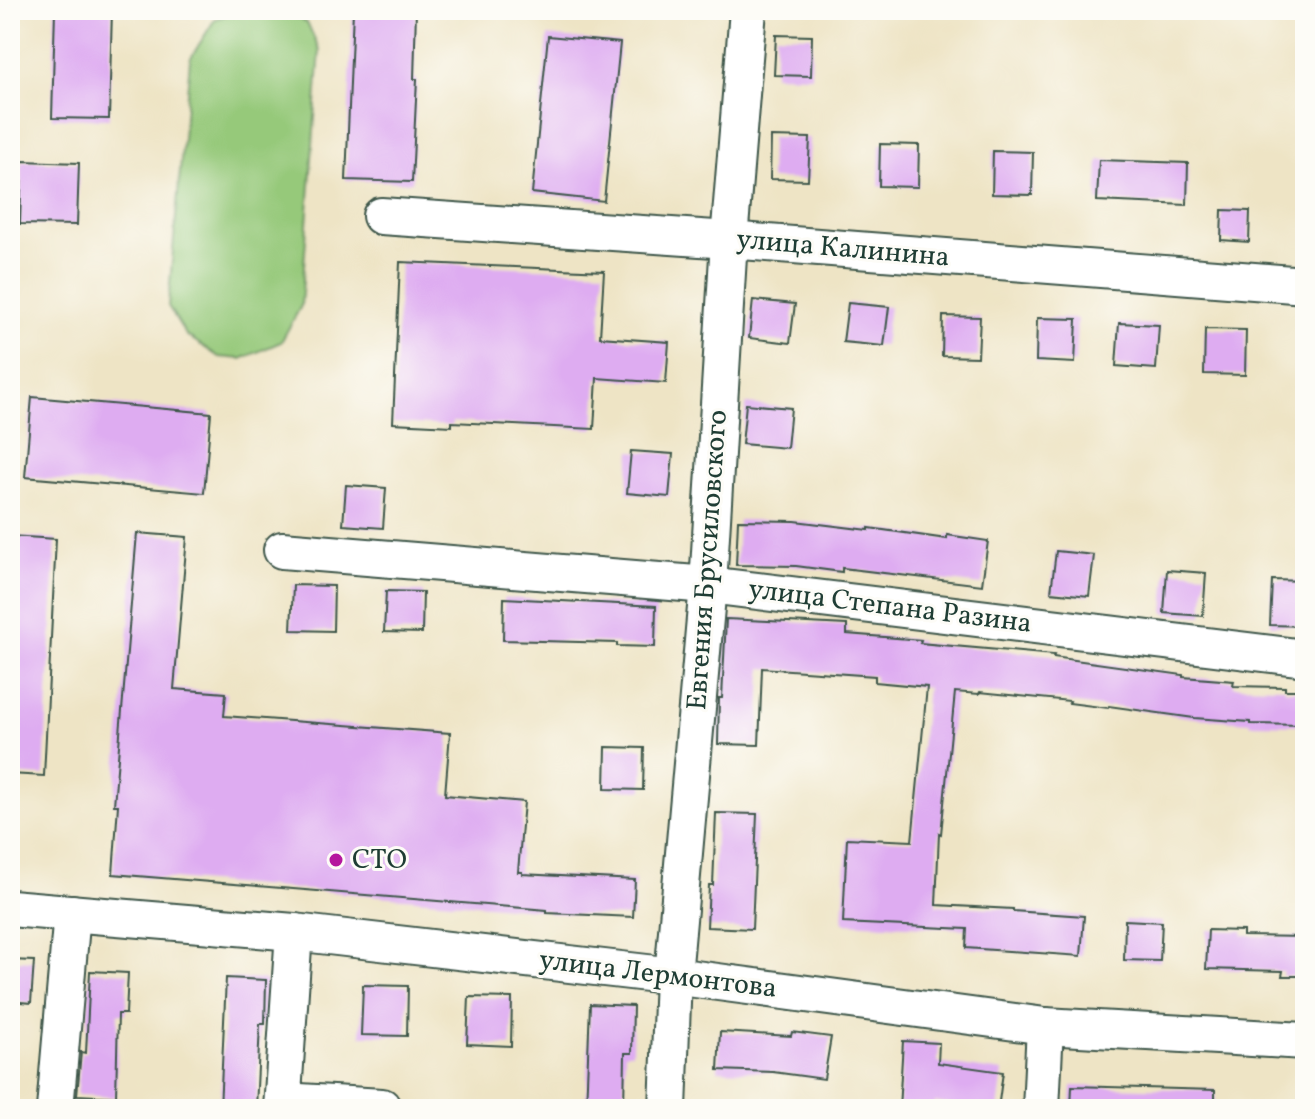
<svg xmlns="http://www.w3.org/2000/svg" width="1315" height="1119" font-family="Vollkorn,serif">
  <style>
    .green { fill: #96c97a; stroke: #5a8357; stroke-width: 2 }
    .building { fill: #deacf1 }
    .lines { fill: none; stroke-linecap: round; stroke-linejoin: round }
    .minor-casing { stroke: #3e564a; stroke-width: 40 }
    .minor { stroke: #fff; stroke-width: 36 }
    .poi-dot { fill: #b5179e; stroke: #fdfcf7; stroke-width: 3 }
    .labels { text-anchor: middle; dominant-baseline: central; stroke-width: 6; stroke-linejoin: round; paint-order: stroke }
    .street-label { font-size: 28px; fill: #1f3d34; stroke: #fdfcf7 }
    .poi-label { font-size: 28px; fill: #1f3d34; stroke: #fdfcf7; text-anchor: start }
  </style>
  <rect width="100%" height="100%" fill="#fdfcf7"/>
  <filter id="ink" filterUnits="userSpaceOnUse"><feTurbulence type="fractalNoise" baseFrequency=".0125" numOctaves="2"/><feDisplacementMap in="SourceGraphic" scale="16" xChannelSelector="R" yChannelSelector="G"/><feConvolveMatrix kernelMatrix="1 2 1 2 8 2 1 2 1" color-interpolation-filters="sRGB"/></filter>
  <filter id="wash" filterUnits="userSpaceOnUse"><feTurbulence type="fractalNoise" baseFrequency=".006" numOctaves="4" result="noise"/><feDisplacementMap in="SourceGraphic" scale="32" xChannelSelector="R" yChannelSelector="G"/><feGaussianBlur stdDeviation="1.8" result="paint"/><feColorMatrix in="noise" values="0 0 0 0 0 0 0 0 0 0 0 0 0 0 0 0 0 1.4 0 .05"/><feComposite in="paint" operator="in"/></filter>
  <g filter="url(#wash)">
    <rect width="100%" height="100%" fill="#eee4c5"/>
    <!-- green -->
    <polygon class="green" points="241,10 283,10 307,23 320,50 301,306 281,342 241,359 219,357 186,335 168,306 190,59 215,19"/>
    <g id="blocks">
      <!-- building -->
      <g class="building">
        <polygon points="55,10 112,10 109,119 52,118"/>
        <polygon points="353,10 416,10 414,79 417,79 412,182 346,180"/>
        <polygon points="776,35 812,36 811,76 774,75"/>
        <polygon points="548,36 620,43 604,201 532,193"/>
        <polygon points="771,137 810,138 808,180 770,179"/>
        <polygon points="880,144 919,145 918,187 879,186"/>
        <polygon points="993,151 1033,152 1032,195 992,194"/>
        <polygon points="1099,160 1188,163 1187,205 1097,201"/>
        <polygon points="22,161 79,163 77,225 20,224"/>
        <polygon points="1222,210 1250,211 1249,242 1221,240"/>
        <polygon points="400,262 604,271 600,337 669,342 666,383 597,378 594,429 452,422 452,426 393,423"/>
        <polygon points="753,300 795,304 790,343 749,338"/>
        <polygon points="848,303 889,307 884,346 843,342"/>
        <polygon points="943,316 980,317 978,357 942,356"/>
        <polygon points="1037,318 1077,319 1075,363 1036,361"/>
        <polygon points="1119,323 1159,325 1156,369 1116,366"/>
        <polygon points="1205,329 1246,330 1245,375 1204,374"/>
        <polygon points="32,397 211,413 204,493 25,477"/>
        <polygon points="746,404 791,408 787,448 742,444"/>
        <polygon points="631,451 673,454 669,497 627,493"/>
        <polygon points="346,485 386,488 383,528 343,525"/>
        <polygon points="738,520 795,521 869,530 869,528 947,539 947,535 988,541 982,585 842,568 842,572 796,566 736,565"/>
        <polygon points="137,533 187,537 174,689 226,693 224,716 450,733 445,795 524,802 518,872 522,872 522,874 635,880 633,917 547,913 547,910 113,874 118,805 114,805"/>
        <polygon points="10,536 56,539 44,776 10,774"/>
        <polygon points="1056,551 1094,555 1089,596 1051,592"/>
        <polygon points="1167,570 1206,573 1203,616 1164,613"/>
        <polygon points="1272,580 1305,581 1305,626 1270,625"/>
        <polygon points="293,585 334,586 333,631 291,630"/>
        <polygon points="386,591 423,592 422,633 384,632"/>
        <polygon points="504,598 656,606 655,647 617,646 617,643 503,640"/>
        <polygon points="726,619 847,625 847,634 921,640 920,643 1054,655 1053,657 1183,675 1183,677 1234,681 1233,686 1285,687 1285,690 1305,690 1305,725 1250,724 1250,722 1194,718 1109,706 1108,708 1069,703 1070,701 980,692 979,694 955,692 941,834 939,833 936,905 1013,909 1013,911 1084,916 1081,956 966,948 967,929 843,923 847,838 912,841 927,687 875,682 875,676 762,668 759,745 718,744 719,698 722,698"/>
        <polygon points="606,747 644,748 643,790 605,789"/>
        <polygon points="716,813 757,814 752,929 707,927 709,885 713,885"/>
        <polygon points="1125,920 1162,922 1160,961 1124,960"/>
        <polygon points="1208,930 1243,931 1243,936 1305,937 1305,976 1282,976 1283,971 1206,969"/>
        <polygon points="10,960 34,961 31,1003 10,1001"/>
        <polygon points="90,971 128,973 126,1014 118,1014 116,1097 77,1095 81,1052 86,1053"/>
        <polygon points="226,978 266,980 265,1024 260,1024 256,1109 220,1109"/>
        <polygon points="363,985 408,986 407,1036 361,1035"/>
        <polygon points="469,997 512,998 511,1046 467,1044"/>
        <polygon points="590,1004 633,1006 632,1053 625,1053 624,1109 586,1109"/>
        <polygon points="720,1032 791,1036 792,1032 831,1037 824,1079 773,1072 718,1070"/>
        <polygon points="903,1041 939,1043 938,1063 1003,1072 998,1109 982,1109 935,1102 934,1109 899,1109"/>
        <polygon points="1072,1086 1215,1090 1215,1109 1071,1109"/>
      </g>
    </g>
  </g>
  <g filter="url(#ink)">
    <use href="#blocks" fill-opacity="0" stroke="#3e564a" stroke-width="2"/>
    <g class="lines">
      <!-- minor casing -->
      <g class="minor-casing">
        <g id="minor">
          <polyline points="381,216 729,240 1305,285"/>
          <polyline points="282,550 708,585 1305,658"/>
          <polyline points="10,908 294,932 673,976 1045,1026 1305,1041"/>
          <polyline points="283,1101 382,1107 383,1109"/>
          <polyline points="55,1109 72,913"/>
          <polyline points="282,1109 294,932"/>
          <polyline points="668,1109 673,976 708,585 729,240 748,10"/>
          <polyline points="1041,1109 1045,1026"/>
        </g>
      </g>
      <!-- minor -->
      <use href="#minor" class="minor"/>
    </g>
  </g>
  <!-- markers -->
  <circle class="poi-dot" cx="336" cy="860" r="8"/>
  <g class="labels">
    <!-- street labels -->
    <g class="street-label">
      <text transform="translate(843 249) rotate(5)">улица Калинина</text>
      <text transform="translate(708 560) rotate(-86)">Евгения Брусиловского</text>
      <text transform="translate(890 607) rotate(7)">улица Степана Разина</text>
      <text transform="translate(658 975) rotate(7)">улица Лермонтова</text>
    </g>
    <!-- poi labels -->
    <g class="poi-label">
      <text x="352" y="860">СТО</text>
    </g>
  </g>
  <!-- margin -->
  <rect width="1315" height="1119" fill="none" stroke="#fdfcf7" stroke-width="40"/>
</svg>
